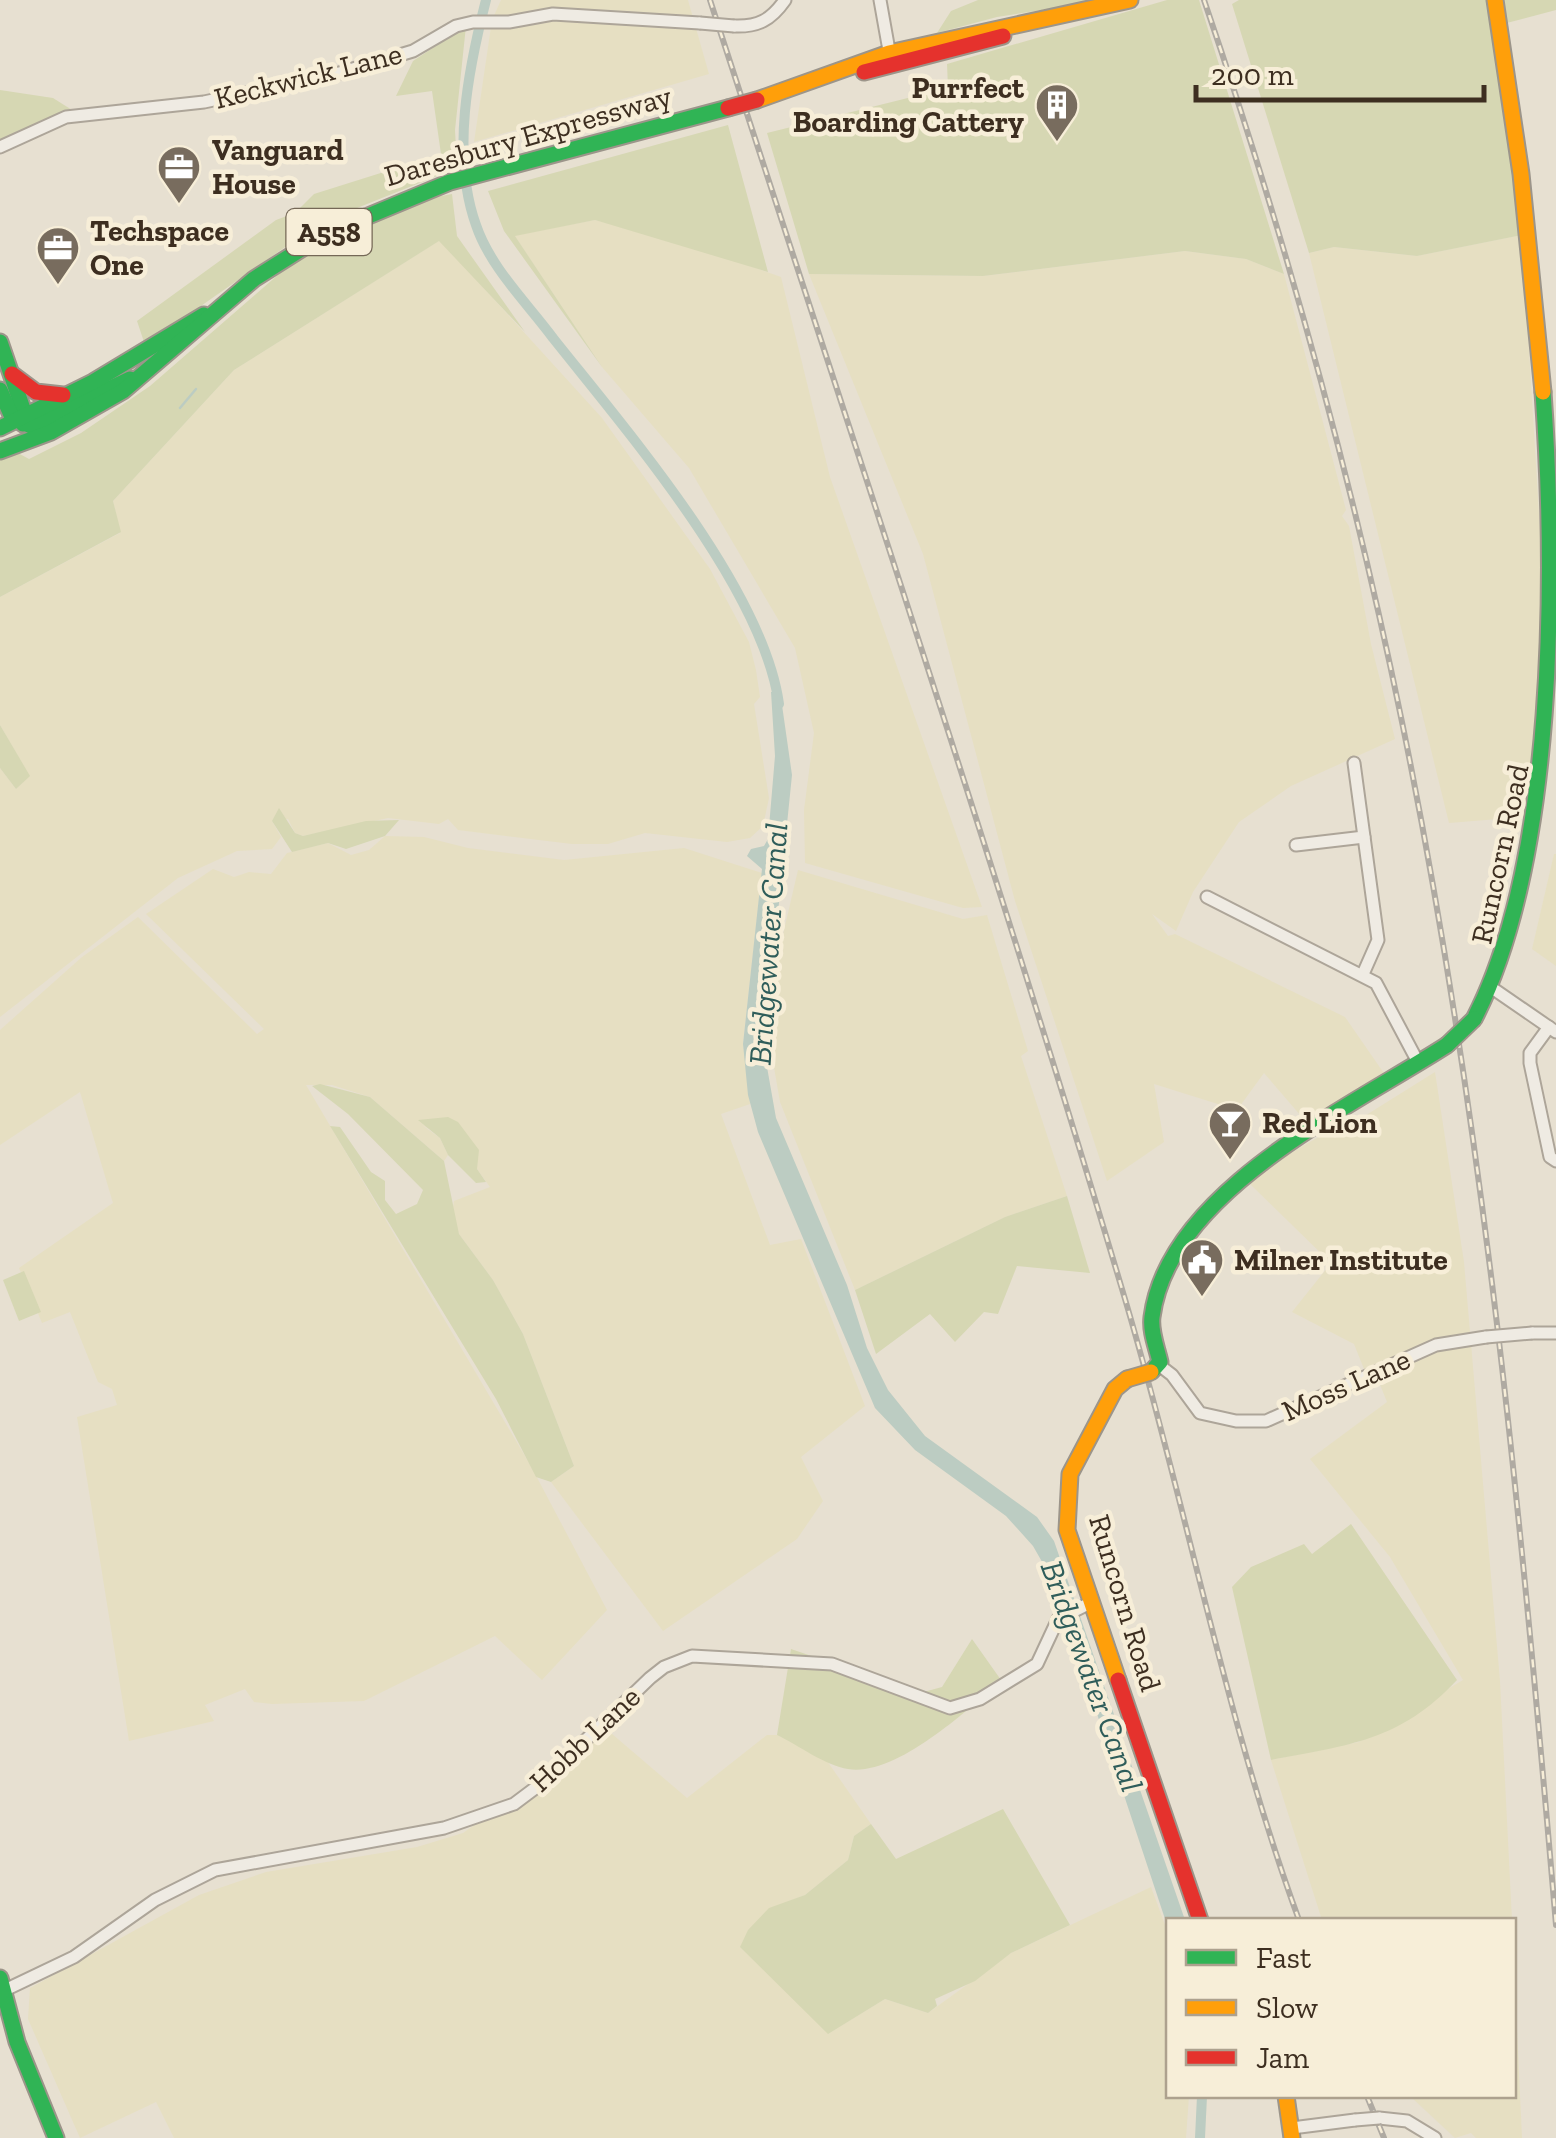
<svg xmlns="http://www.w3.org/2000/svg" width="1556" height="2138" font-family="'Zilla Slab',serif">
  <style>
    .farmland { fill: #e6dfc2 }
    .green { fill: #d6d7b3 }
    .water { fill: #bcccc2 }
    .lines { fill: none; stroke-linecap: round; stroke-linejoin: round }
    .stream { stroke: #bcccc2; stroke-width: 2.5 }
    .canal { stroke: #bcccc2; stroke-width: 10 }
    .street-casing { stroke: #ada599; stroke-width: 15 }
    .fast-casing { stroke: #9c958a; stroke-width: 19 }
    .slow-casing { stroke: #9c958a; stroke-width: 19 }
    .jam-casing { stroke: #9c958a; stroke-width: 19 }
    .street { stroke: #efebe3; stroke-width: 11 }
    .fast { stroke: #30b455; stroke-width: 15 }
    .slow { stroke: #ff9f0a; stroke-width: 15 }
    .jam { stroke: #e5322d; stroke-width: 15 }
    .rail-casing { stroke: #afaaa2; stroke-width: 6 }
    .rail { stroke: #f7eed8; stroke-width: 2.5; stroke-dasharray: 8; stroke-linecap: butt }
    .street-bridge-casing { stroke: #ada599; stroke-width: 15; stroke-linecap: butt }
    .fast-bridge-casing { stroke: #9c958a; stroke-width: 19; stroke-linecap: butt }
    .slow-bridge-casing { stroke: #9c958a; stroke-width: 19; stroke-linecap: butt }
    .jam-bridge-casing { stroke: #9c958a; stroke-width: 19; stroke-linecap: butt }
    .street-bridge { stroke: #efebe3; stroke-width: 11 }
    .fast-bridge { stroke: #30b455; stroke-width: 15 }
    .slow-bridge { stroke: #ff9f0a; stroke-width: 15 }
    .jam-bridge { stroke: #e5322d; stroke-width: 15 }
    .labels { text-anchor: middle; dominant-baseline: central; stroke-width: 9; stroke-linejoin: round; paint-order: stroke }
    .shield { fill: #f7eed8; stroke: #756857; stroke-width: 2.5 }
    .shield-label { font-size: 28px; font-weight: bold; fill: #3d2e20 }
    .street-label { font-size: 30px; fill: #3d2e20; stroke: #f7eed8 }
    .poi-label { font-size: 30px; font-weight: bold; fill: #3d2e20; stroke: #f7eed8; text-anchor: start }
    .water-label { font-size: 32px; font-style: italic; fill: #2f5d5a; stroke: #f7eed8 }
  </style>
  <rect width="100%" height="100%" fill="#e7e0d1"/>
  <!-- farmland -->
  <g class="farmland">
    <polygon points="501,0 688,0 709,74 474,142 492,20"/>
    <polygon points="595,220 700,248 781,277 830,477 982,907 963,908 805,863 804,810 814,733 795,648 689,468 602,367 514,235"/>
    <polygon points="1522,235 1549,678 1534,816 1449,823 1309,253 1334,247 1417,256"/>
    <polygon points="440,240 602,418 710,569 749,642 756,670 760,697 754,704 769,798 763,826 750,838 727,842 645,833 608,844 572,844 458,830 448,819 439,824 388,818 303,836 295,833 288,819 272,821 281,837 272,849 237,851 178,878 0,1017 0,768 16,789 29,776 0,725 0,597 120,533 113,501 234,370"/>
    <polygon points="1185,251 1246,259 1284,274 1346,510 1342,516 1349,526 1371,644 1395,739 1291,786 1239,822 1193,892 1176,931 1152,914 1168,936 1175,934 1345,1017 1390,1082 1313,1130 1264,1073 1237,1110 1154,1084 1164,1142 1107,1181 1015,901 923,554 809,274 983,276"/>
    <polygon points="385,836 424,837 468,848 564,860 684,848 762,873 743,1044 750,1104 721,1114 770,1245 801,1239 865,1406 801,1457 823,1501 797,1539 663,1631 551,1482 574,1466 523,1334 493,1280 459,1234 452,1213 454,1201 490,1187 477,1169 477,1156 422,1125 440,1138 448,1155 444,1161 370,1097 332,1085 306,1085 532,1468 607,1610 542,1680 495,1636 364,1701 272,1704 254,1702 245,1689 205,1705 214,1721 129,1741 77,1417 117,1405 112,1389 98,1382 70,1312 42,1323 19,1268 113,1203 80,1092 0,1145 0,1030 82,957 138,917 257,1034 264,1029 146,914 213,869 234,877 249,872 271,874 287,853 328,843 351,855 369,850"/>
    <polygon points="1554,854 1556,854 1556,966 1532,949"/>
    <polygon points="798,870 963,919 987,915 1028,1051 1021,1056 1067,1196 1005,1217 855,1290 780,1102 771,1050 781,943"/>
    <polygon points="1435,1072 1464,1262 1500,1681 1512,1920 1322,1920 1271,1760 1359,1742 1463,1680 1390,1557 1310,1459 1387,1402 1375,1372 1366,1374 1354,1344 1292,1312 1331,1263 1249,1183 1291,1153 1344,1122 1355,1122"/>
    <polygon points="598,1722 687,1798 767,1735 777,1735 825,1758 871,1824 854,1836 848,1860 805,1895 790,1901 829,2033 885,1999 928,2013 1011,1953 1151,1887 1168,1933 1168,2096 1189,2096 1186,2138 174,2138 156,2102 80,2138 28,2019 30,1988 199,1895 266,1872 417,1847 463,1833 541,1778"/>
    <polygon points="1514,1964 1522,2138 1476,2138 1471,2133 1455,2138 1410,2096 1514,2096"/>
  </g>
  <!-- green -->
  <g class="green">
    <polygon points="978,0 1105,0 997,17 937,33 951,11"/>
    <polygon points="1167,0 1199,0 1284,274 1246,259 1185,251 983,276 809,274 767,133 948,88 947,64"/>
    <polygon points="1239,0 1487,0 1519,189 1522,235 1417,256 1334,247 1309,253 1232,4"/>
    <polygon points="1495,0 1556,0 1556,10 1499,25"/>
    <polygon points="466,26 455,130 457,168 347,212 291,243 145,345 137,321 276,220 295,213 314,194 441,154 432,91 396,96 413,61"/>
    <polygon points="0,90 53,98 80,115 0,145"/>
    <polygon points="728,125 768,272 595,220 515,236 602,367 504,231 488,191"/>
    <polygon points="452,194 457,236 525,332 439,241 234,370 113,501 121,532 0,597 0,459 18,453 29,459 81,433 150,386 325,234 383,207"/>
    <polygon points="0,725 30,776 16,789 0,768"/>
    <polygon points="279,808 295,833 303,836 366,821 399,820 385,836 346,849 328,843 292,852 272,821"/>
    <polygon points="320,1084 370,1097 444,1161 459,1234 493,1280 523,1334 574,1466 551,1482 536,1477 496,1399 330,1126 340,1127 371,1172 385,1181 385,1200 396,1214 417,1204 423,1190 348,1114 312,1086"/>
    <polygon points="448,1117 458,1122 479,1150 477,1169 486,1182 476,1183 448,1155 440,1138 418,1120"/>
    <polygon points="1067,1196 1090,1273 1017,1266 998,1314 984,1312 955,1342 930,1314 876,1354 855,1290 1005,1217"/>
    <polygon points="24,1271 41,1312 19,1321 3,1280"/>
    <path d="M1351,1524L1457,1680C1400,1741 1349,1745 1271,1760L1232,1587L1251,1567L1304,1544L1312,1554Z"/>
    <path d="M972,1639L1001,1680C969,1709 896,1777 848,1769C826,1766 798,1745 777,1735L791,1649L920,1693L942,1687Z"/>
    <polygon points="1003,1809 1070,1925 1011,1953 975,1981 935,1999 937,2006 928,2013 885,1999 828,2034 740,1947 748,1930 769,1908 805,1895 848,1860 854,1836 871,1824 896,1859"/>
  </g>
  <!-- water -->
  <polygon class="water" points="780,691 792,775 764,1050 776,1118 847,1285 867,1348 888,1390 925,1436 1037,1517 1054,1541 1185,1920 1168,1920 1168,1928 1053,1581 1033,1546 1006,1516 915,1450 875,1408 758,1132 748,1095 743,1044 762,869 747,856 751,849 764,846 768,839 775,756 771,692"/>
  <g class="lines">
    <!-- stream -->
    <polyline class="stream" points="180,408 196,389"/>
    <!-- canal -->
    <g class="canal">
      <path d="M486,0C468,70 451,155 476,225C490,267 527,303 553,338C626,430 763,588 779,704"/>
      <polyline points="1200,2138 1202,2096"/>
    </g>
    <!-- street casing -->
    <g class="street-casing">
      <g id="street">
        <polyline points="880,0 890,56"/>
        <path d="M734,26C758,27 771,20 785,0"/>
        <polyline points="0,147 66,117 204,102 336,74 413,51 456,26 473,22 509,22 553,14 700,23"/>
        <polyline points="1354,763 1378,940 1363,974"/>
        <polyline points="1296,845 1364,837"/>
        <polyline points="1207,897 1376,983 1419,1064"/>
        <polyline points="1495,990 1556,1032"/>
        <polyline points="1549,1027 1530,1053 1530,1063 1550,1157 1556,1161"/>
        <polyline points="1532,1333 1556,1333"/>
        <polyline points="1159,1365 1172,1375 1200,1413 1236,1421 1266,1421 1436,1345 1486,1337"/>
        <polyline points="3,1991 74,1957 155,1900 215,1870 444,1828 514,1804 538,1786 650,1678 664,1667 692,1656 832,1664 950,1708 980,1699 1037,1664 1058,1619 1090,1603"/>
        <polyline points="1379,2118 1407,2121 1435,2138"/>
        <polyline points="1292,2128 1355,2120"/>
      </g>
    </g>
    <!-- fast casing -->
    <g class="fast-casing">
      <g id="fast">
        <polyline points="0,342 23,409 23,424"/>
        <polyline points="0,390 12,417 31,426 130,379"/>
        <polyline points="0,428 93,382 204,315"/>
        <polyline points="0,451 51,432 123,391 254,279 325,234 450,182 728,108"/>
        <path d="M1474,1019C1556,860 1556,575 1543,392"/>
        <path d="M1151,1372L1160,1362C1157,1348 1150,1332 1152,1317C1168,1191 1351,1107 1447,1045"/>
        <polyline points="0,1978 17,2042 56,2138"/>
      </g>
    </g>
    <!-- slow casing -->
    <g class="slow-casing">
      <g id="slow">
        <polyline points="1495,0 1521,174 1543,392"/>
        <polyline points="757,100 889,53 1130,0"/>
        <polyline points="1118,1680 1067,1530 1070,1474 1115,1389 1127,1379"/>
        <polyline points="1286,2096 1292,2138"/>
      </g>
    </g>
    <!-- jam casing -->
    <g class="jam-casing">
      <g id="jam">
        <polyline points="864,72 1003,36"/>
        <polyline points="12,374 36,392 63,395"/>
        <polyline points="1118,1680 1200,1920"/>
      </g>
    </g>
    <!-- street -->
    <use href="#street" class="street"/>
    <!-- fast -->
    <use href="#fast" class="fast"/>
    <!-- slow -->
    <use href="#slow" class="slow"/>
    <!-- jam -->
    <use href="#jam" class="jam"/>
    <!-- rail casing -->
    <g class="rail-casing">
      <g id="rail">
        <path d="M710,0C849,429 993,857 1122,1289C1185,1498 1224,1715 1299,1920"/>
        <path d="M1204,0C1285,237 1352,477 1402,722C1483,1118 1522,1523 1556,1925"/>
        <polyline points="1367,2096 1384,2138"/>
      </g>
    </g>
    <!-- rail -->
    <use href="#rail" class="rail"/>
    <!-- street-bridge casing -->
    <g class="street-bridge-casing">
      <g id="street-bridge">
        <polyline points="700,23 734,26"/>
        <polyline points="1486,1337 1532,1333"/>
        <polyline points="1355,2120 1379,2118"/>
      </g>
    </g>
    <!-- fast-bridge casing -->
    <g class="fast-bridge-casing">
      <polyline id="fast-bridge" points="1447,1045 1474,1019"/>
    </g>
    <!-- slow-bridge casing -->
    <g class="slow-bridge-casing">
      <polyline id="slow-bridge" points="1127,1379 1151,1372"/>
    </g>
    <!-- jam-bridge casing -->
    <g class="jam-bridge-casing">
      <polyline id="jam-bridge" points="728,108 757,100"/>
    </g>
    <!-- street-bridge -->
    <use href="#street-bridge" class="street-bridge"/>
    <!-- fast-bridge -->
    <use href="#fast-bridge" class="fast-bridge"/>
    <!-- slow-bridge -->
    <use href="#slow-bridge" class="slow-bridge"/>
    <!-- jam-bridge -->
    <use href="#jam-bridge" class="jam-bridge"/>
  </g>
  <!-- icons -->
  <defs>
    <g id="building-pin" transform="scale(2.25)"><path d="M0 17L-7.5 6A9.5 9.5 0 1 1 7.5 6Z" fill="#786c5e" stroke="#f7eed8"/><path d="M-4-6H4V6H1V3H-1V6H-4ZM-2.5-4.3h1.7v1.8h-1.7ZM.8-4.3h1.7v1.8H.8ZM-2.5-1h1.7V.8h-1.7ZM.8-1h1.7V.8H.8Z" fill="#fff"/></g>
    <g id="office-pin" transform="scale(2.25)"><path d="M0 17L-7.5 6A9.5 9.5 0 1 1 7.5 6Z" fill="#786c5e" stroke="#f7eed8"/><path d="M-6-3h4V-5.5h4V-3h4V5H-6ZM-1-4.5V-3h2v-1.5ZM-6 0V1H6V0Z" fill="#fff"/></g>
    <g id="bar-pin" transform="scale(2.25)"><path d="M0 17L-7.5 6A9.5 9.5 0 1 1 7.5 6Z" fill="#786c5e" stroke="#f7eed8"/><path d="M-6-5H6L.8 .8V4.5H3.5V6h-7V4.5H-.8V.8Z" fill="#fff"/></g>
    <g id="civic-pin" transform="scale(2.25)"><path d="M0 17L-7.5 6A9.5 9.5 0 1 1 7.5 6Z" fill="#786c5e" stroke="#f7eed8"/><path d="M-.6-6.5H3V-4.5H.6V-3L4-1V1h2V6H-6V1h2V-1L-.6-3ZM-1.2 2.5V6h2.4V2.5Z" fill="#fff"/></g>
  </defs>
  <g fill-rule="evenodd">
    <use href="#building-pin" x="1057" y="105"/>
    <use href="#office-pin" x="179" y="167"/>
    <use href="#office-pin" x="58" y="248"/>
    <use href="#bar-pin" x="1230" y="1123"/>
    <use href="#civic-pin" x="1202" y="1260"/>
  </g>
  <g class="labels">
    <!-- shield labels -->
    <rect class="shield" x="286.5" y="209" width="85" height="46" rx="8"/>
    <g class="shield-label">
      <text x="329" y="232">A558</text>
    </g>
    <!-- street labels -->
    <g class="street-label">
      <text transform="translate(308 76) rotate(-14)">Keckwick Lane</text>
      <text transform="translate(528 136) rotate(-16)">Daresbury Expressway</text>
      <text transform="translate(1500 854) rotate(-78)">Runcorn Road</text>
      <text transform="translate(1346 1385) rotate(-24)">Moss Lane</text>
      <text transform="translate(1125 1603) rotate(73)">Runcorn Road</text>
      <text transform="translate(585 1739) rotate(-43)">Hobb Lane</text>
    </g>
    <!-- poi labels -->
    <g class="poi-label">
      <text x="1024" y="88" text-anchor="end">Purrfect<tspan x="1024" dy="34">Boarding Cattery</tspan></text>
      <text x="212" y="150">Vanguard<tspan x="212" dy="34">House</tspan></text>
      <text x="90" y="231">Techspace<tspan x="90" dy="34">One</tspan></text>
      <text x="1262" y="1123">Red Lion</text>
      <text x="1234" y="1260">Milner Institute</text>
    </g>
    <!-- water labels -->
    <g class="water-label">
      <text transform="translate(768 944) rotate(-86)">Bridgewater Canal</text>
      <text transform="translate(1092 1676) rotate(70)">Bridgewater Canal</text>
    </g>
  </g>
  <!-- legend -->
  <rect x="1166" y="1918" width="350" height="180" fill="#f7eed8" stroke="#ada18e" stroke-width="2.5"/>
  <rect x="1186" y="1950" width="50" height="15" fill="#30b455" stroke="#ada18e" stroke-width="2.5"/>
  <text x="1256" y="1968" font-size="30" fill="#3d2e20">Fast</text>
  <rect x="1186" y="2000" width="50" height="15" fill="#ff9f0a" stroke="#ada18e" stroke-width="2.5"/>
  <text x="1256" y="2018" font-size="30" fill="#3d2e20">Slow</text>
  <rect x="1186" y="2050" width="50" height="15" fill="#e5322d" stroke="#ada18e" stroke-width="2.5"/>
  <text x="1256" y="2068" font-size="30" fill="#3d2e20">Jam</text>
  <!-- scale -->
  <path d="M1196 85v15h288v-15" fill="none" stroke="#3d2e20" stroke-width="5"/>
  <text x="1211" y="85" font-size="30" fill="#3d2e20" stroke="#f7eed8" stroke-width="8" paint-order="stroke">200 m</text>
</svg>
